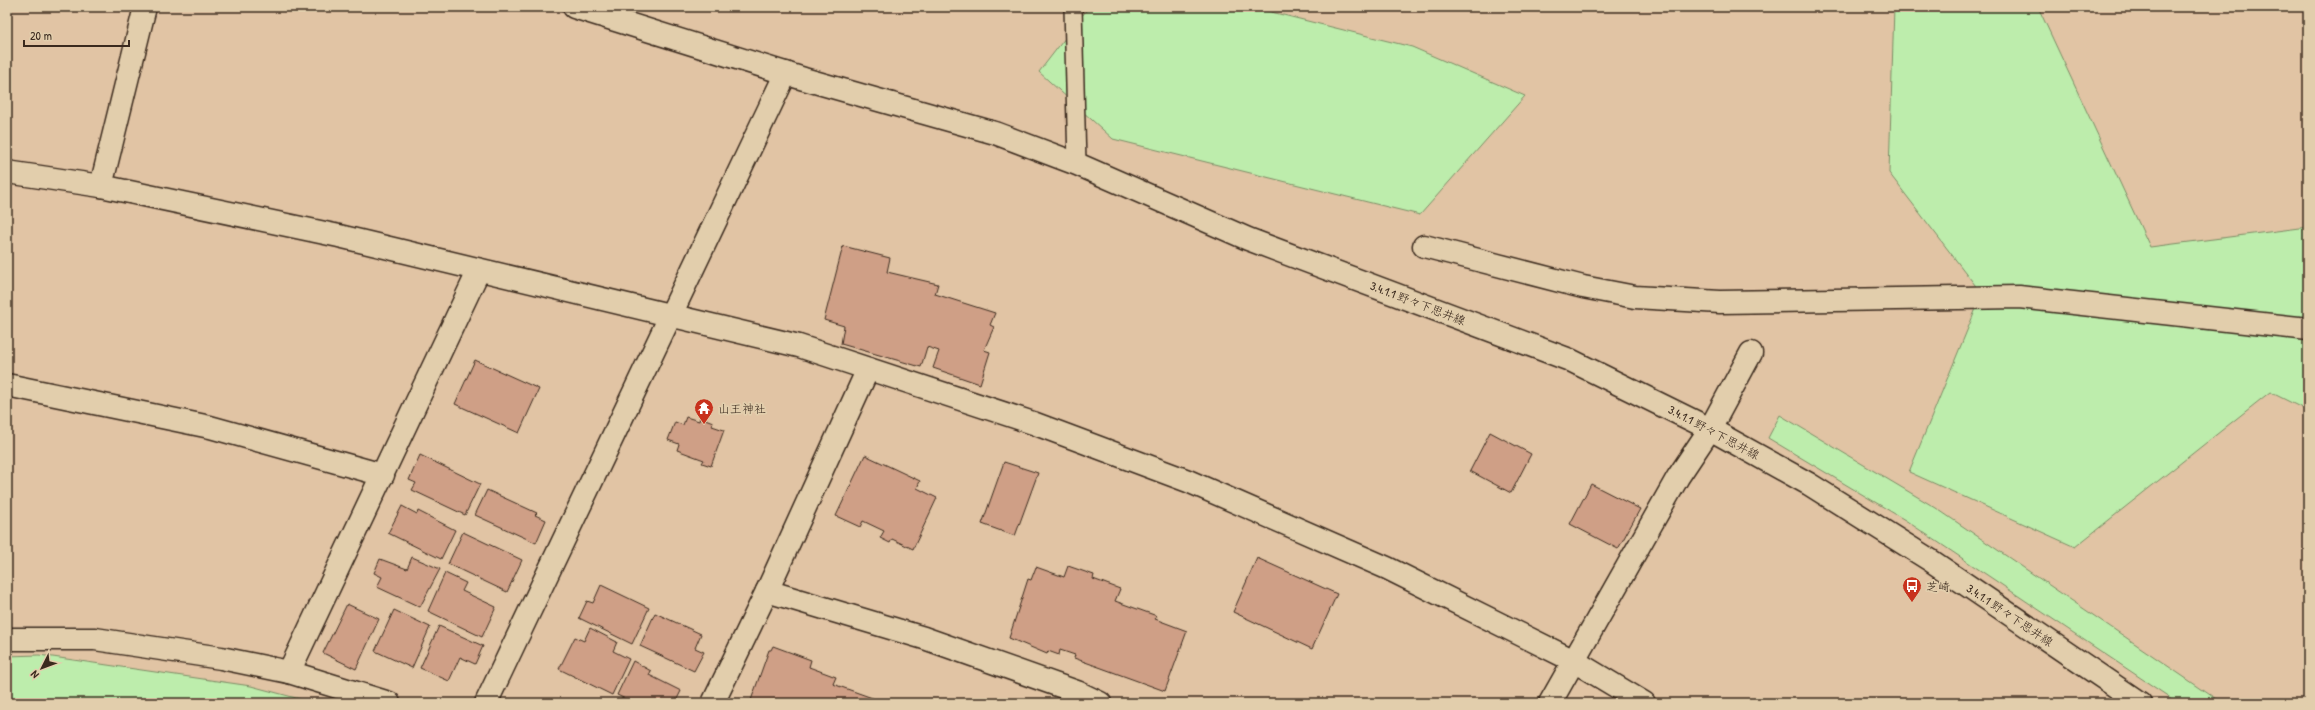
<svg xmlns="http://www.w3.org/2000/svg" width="2315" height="710" font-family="'Patrick Hand','Klee One',sans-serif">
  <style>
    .green { fill: #bdedac; stroke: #7c8c65 }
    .building { fill: #cf9f86; stroke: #3b2a1e }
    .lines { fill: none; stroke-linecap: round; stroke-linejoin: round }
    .lane-casing { stroke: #3b2a1e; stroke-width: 20 }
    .street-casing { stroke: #3b2a1e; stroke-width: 25 }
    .secondary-casing { stroke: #3b2a1e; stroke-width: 25 }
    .lane { stroke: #e2ceac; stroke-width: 17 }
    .street { stroke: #e2ceac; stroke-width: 22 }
    .secondary { stroke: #e2ceac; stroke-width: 22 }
    .labels { text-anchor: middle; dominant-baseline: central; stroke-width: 3.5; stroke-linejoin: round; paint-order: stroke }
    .street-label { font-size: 12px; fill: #3b2a1e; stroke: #e2ceac }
    .poi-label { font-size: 12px; fill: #3b2a1e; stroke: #e2ceac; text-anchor: start }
  </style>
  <rect width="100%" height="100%" fill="#e1c4a4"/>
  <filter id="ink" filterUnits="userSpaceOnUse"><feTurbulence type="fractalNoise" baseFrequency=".025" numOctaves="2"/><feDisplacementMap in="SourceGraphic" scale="8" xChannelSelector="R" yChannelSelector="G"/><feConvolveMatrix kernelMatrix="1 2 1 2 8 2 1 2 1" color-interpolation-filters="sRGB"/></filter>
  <g filter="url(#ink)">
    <!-- green -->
    <g class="green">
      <polygon points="1089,7 1251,7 1412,47 1525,96 1420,215 1113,139 1039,72"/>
      <polygon points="1894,7 2038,7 2150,247 2308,227 2308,411 2270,392 2075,547 1909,472 1982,294 1889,173"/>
      <polygon points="1780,415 1936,508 2222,703 2178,703 1905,520 1768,438"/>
      <polygon points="39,655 251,686 315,703 7,703 7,656"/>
    </g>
    <!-- building -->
    <g class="building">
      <polygon points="843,246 890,258 887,272 938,284 935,294 995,313 990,325 994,327 984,350 990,352 980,384 933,368 939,351 927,347 921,367 841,344 844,326 824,320"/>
      <polygon points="475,360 539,389 519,433 455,404"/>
      <polygon points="686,417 699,421 700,417 713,422 712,426 724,430 711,466 702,463 704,460 677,450 679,444 668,440 675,422 683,425"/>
      <polygon points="1490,432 1531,454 1511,493 1470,471"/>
      <polygon points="420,455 480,484 465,515 412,490 416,483 409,480"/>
      <polygon points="865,455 920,481 917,488 937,498 913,549 892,539 890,543 880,538 884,531 863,521 860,527 836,516"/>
      <polygon points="1004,462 1038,473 1015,536 982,524"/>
      <polygon points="1591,484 1640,509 1618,549 1570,524"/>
      <polygon points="487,490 537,513 535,515 546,520 536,543 475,515"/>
      <polygon points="402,506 417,514 418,511 455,530 441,559 388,533"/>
      <polygon points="463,532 522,560 507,592 448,564"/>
      <polygon points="412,557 440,569 420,607 377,587 382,577 374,573 380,559 407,569"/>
      <polygon points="1257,558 1337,594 1312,649 1233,612"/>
      <polygon points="1068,566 1094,575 1093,579 1120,589 1115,601 1157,616 1155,619 1187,631 1165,691 1074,658 1075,655 1060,650 1059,655 1048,651 1047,654 1009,638 1028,579 1031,580 1036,567 1064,577"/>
      <polygon points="445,573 466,583 462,591 496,607 482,637 428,611"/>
      <polygon points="601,585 649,608 632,644 579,618 587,601 593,603"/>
      <polygon points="347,604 379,619 356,669 323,653"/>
      <polygon points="394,610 430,627 412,668 375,651"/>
      <polygon points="655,613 701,634 695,648 704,652 694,671 640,646"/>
      <polygon points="439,626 483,646 475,664 460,657 449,681 420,668"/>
      <polygon points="590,628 617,642 613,651 629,659 612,695 559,669 575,637 584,641"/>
      <polygon points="773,646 811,660 809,667 836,677 833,684 878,700 876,703 750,703 769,650 771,650"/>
      <polygon points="633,661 651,671 649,675 681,691 675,703 634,703 617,695"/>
    </g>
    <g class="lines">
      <!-- lane casing -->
      <g class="lane-casing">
        <polyline id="lane" points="1073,7 1077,164"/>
      </g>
      <!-- street casing -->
      <g class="street-casing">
        <g id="street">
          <polyline points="145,7 101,186 339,236 799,346 1033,423 1188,481 1387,568 1574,661 1644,703"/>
          <polyline points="7,172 101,186"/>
          <polyline points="7,385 210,427 383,475"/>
          <polyline points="767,591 868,369"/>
          <polyline points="7,639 95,639 221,658 289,672 389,703"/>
          <polyline points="289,672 479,270"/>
          <polyline points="486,703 786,73"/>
          <polyline points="713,703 767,591 924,638 1077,692 1100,703"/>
          <polyline points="1550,703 1678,477 1710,429 1751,353"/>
        </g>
      </g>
      <!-- secondary casing -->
      <g class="secondary-casing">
        <g id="secondary">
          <polyline points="574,7 804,79 995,133 1077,164 1248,239 1570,360 1710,429 1809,484 1930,560 2140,703"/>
          <polyline points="1424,246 1583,287 1635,297 1720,302 2019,297 2308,329"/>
        </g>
      </g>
      <!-- lane -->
      <use href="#lane" class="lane"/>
      <!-- street -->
      <use href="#street" class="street"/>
      <!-- secondary -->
      <use href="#secondary" class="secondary"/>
    </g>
  </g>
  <!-- icons -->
  <defs>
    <g id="temple-pin" transform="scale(1)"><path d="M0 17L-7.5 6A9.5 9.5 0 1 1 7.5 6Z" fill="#c8321e" stroke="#e2ceac"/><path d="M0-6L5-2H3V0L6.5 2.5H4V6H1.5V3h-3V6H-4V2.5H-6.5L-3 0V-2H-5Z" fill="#fff"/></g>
    <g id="bus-pin" transform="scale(1)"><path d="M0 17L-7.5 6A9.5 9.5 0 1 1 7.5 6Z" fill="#c8321e" stroke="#e2ceac"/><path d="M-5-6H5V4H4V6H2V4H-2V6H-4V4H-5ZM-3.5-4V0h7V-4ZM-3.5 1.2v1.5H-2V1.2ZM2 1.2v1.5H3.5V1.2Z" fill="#fff"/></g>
  </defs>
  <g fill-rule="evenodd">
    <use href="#temple-pin" x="704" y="408"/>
    <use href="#bus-pin" x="1912" y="586"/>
  </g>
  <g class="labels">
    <!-- street labels -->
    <g class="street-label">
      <text transform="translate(1418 303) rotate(21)">3.4.1.1 野々下思井線</text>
      <text transform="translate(1714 432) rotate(28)">3.4.1.1 野々下思井線</text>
      <text transform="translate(2010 615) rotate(34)">3.4.1.1 野々下思井線</text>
    </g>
    <!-- poi labels -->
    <g class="poi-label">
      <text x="718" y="408">山王神社</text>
      <text x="1926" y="586">芝崎</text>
    </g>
  </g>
  <!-- margin -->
  <rect width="2315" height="710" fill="none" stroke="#e2ceac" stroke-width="24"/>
  <rect x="12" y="12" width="2291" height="686" fill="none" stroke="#3b2a1e" stroke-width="1.5" filter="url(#ink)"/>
  <!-- north arrow -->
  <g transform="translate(42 668) rotate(228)" stroke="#e2ceac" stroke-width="3" paint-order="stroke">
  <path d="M0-3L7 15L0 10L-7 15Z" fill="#3b2a1e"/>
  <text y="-6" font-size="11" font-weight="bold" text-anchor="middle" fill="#3b2a1e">N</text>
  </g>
  <!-- scale -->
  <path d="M24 40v6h105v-6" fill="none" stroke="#3b2a1e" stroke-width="2"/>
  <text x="30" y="40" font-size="12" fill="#3b2a1e" stroke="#e2ceac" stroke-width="3" paint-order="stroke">20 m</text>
</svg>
